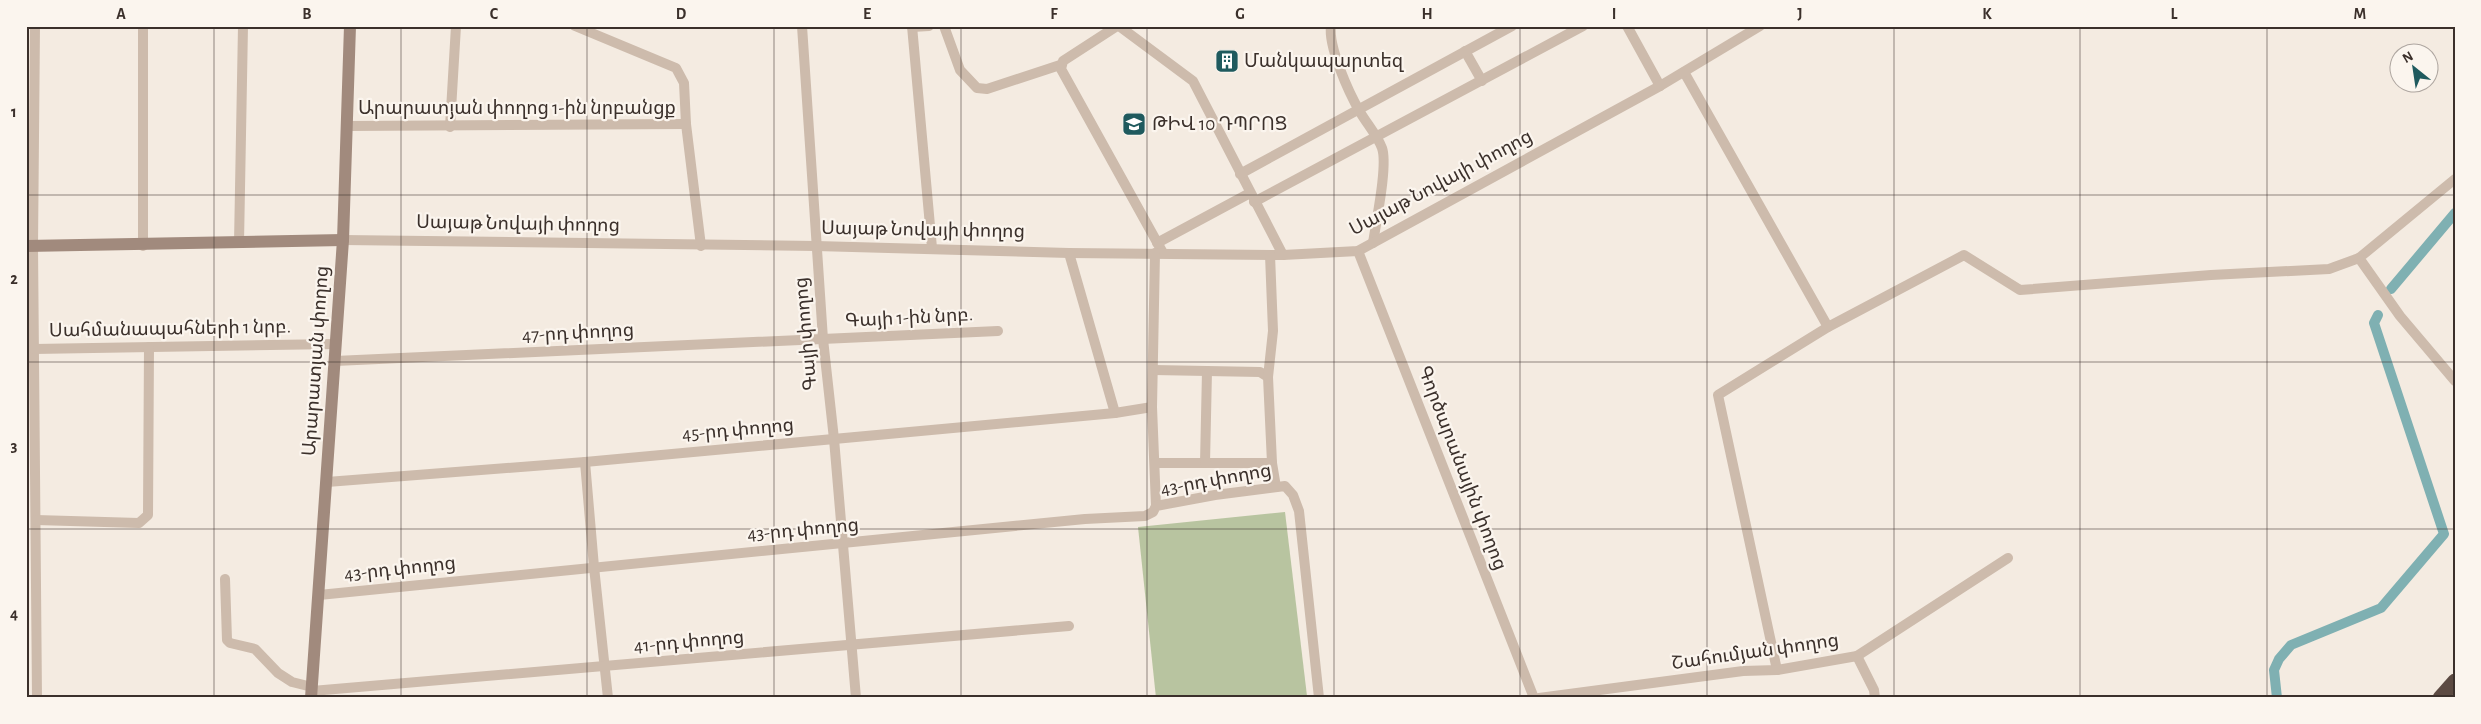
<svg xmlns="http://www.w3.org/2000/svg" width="2481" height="724" font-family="'Alegreya Sans','Noto Sans Armenian',sans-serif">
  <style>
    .garden { fill: #b8c4a0 }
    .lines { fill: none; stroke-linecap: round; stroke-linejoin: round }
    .canal { stroke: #7fb0b2; stroke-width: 10 }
    .street { stroke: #cdbbac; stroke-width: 10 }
    .secondary { stroke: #a18a7d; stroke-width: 12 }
    .highway { stroke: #5c4a42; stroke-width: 15 }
    .grid { fill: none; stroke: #3b302b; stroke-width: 1; stroke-opacity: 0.55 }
    .labels { text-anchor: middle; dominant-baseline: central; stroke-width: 4.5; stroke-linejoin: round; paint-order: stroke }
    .poi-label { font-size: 19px; fill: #3b302b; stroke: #fbf5ee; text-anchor: start }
    .street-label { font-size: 19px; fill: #3b302b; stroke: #fbf5ee }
    .neatline { fill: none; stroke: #3b302b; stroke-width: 2 }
    .grid-label { font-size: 16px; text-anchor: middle; font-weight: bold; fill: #3b302b }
  </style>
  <rect width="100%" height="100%" fill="#f4ebe1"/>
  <!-- garden -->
  <polygon class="garden" points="1285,512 1307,696 1156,698 1138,527"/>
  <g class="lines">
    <!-- canal -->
    <g class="canal">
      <polyline points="2391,289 2455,213"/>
      <polyline points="2277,698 2274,670 2279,659 2291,645 2381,608 2444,534 2374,323 2378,315"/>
    </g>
    <!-- street -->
    <g class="street">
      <polyline points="35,26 33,246 37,698"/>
      <polyline points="575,26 676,68 684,83 686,124 701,246"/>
      <polyline points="802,26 823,339 834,439 856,698"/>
      <polyline points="912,26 932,248"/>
      <polyline points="944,26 960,70 977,88 987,89 1060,65"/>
      <polyline points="1117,26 1063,61 1061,69 1163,253"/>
      <polyline points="1119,26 1193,81 1283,255"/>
      <path d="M1331,26C1328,47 1349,93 1360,112C1367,124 1377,135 1382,148C1388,165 1376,222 1373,243"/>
      <polyline points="1627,26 1660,86"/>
      <polyline points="912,27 929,26"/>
      <polyline points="1465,51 1482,81"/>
      <polyline points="1684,72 1828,327"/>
      <polyline points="348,126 686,124"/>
      <polyline points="450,127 456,26"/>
      <polyline points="1240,174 1512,26"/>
      <polyline points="2455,179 2359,258 2400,316 2455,381"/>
      <polyline points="1254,202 1583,26"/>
      <polyline points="343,240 816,246 1069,253 1283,255 1358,251 1660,86 1760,26"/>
      <polyline points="239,243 243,26"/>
      <polyline points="1157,243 1250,193"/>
      <polyline points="143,246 143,26"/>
      <polyline points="1358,251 1534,698"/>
      <polyline points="1069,253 1115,413"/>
      <polyline points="1155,253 1152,407 1156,506"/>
      <polyline points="34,349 336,344"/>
      <polyline points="335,361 998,331"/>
      <polyline points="1154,370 1260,372 1268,377 1272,463 1276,487"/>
      <polyline points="1268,377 1273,331 1270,255"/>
      <polyline points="585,462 594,567 608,698"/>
      <polyline points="1156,463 1272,463"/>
      <polyline points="1205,463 1207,371"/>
      <polyline points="327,482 585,462 1115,413 1152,407"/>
      <polyline points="36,520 139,523 148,515 149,347"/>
      <polyline points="225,579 227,640 230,643 255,649 278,673 292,682 312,687"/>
      <polyline points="319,595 1085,519 1145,516 1153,512 1156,506 1215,495 1285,486 1293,495 1299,511 1319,698"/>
      <polyline points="1857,656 1874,690 1875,698"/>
      <polyline points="1777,670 1718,395 1828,327 1964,255 2020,290 2211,275 2329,269 2359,258"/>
      <polyline points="312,691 1069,626"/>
      <polyline points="1539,698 1743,671 1777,670 1857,656 2008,558"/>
    </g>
    <!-- secondary -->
    <g class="secondary">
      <polyline points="26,246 343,240"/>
      <polyline points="311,698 343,240 350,26"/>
    </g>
    <!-- highway -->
    <polyline class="highway" points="2440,698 2455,681"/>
  </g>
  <!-- grid -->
  <path class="grid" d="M214,26V698M401,26V698M587,26V698M774,26V698M961,26V698M1147,26V698M1334,26V698M1520,26V698M1707,26V698M1894,26V698M2080,26V698M2267,26V698M26,195H2455M26,362H2455M26,529H2455"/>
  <!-- icons -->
  <defs>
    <g id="building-square" transform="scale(1.25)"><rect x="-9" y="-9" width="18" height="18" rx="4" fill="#1f5a5e" stroke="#fbf5ee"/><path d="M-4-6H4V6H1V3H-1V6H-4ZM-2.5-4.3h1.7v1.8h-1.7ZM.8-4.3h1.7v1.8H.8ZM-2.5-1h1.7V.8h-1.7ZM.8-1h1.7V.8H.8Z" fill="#fff"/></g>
    <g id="school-square" transform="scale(1.25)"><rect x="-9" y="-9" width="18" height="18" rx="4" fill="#1f5a5e" stroke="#fbf5ee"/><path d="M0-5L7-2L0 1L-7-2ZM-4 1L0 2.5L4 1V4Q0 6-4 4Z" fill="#fff"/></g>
  </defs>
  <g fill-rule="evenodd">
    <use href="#building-square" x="1227" y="61"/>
    <use href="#school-square" x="1134" y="124"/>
  </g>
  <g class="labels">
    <!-- poi labels -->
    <g class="poi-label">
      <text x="1244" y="61">Մանկապարտեզ</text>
      <text x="1152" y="124">ԹԻՎ 10 ԴՊՐՈՑ</text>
    </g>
    <!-- street labels -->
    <g class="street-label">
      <text x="517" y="108">Արարատյան փողոց 1-ին նրբանցք</text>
      <text transform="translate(1441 183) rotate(-28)">Սայաթ Նովայի փողոց</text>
      <text transform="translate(518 224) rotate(1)">Սայաթ Նովայի փողոց</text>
      <text transform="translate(923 230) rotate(1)">Սայաթ Նովայի փողոց</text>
      <text transform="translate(909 318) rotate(-3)">Գայի 1-ին նրբ․</text>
      <text transform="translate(170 329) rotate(-1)">Սահմանապահների 1 նրբ.</text>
      <text transform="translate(578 333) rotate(-3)">47-րդ փողոց</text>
      <text transform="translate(806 334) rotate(-95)">Գայի փողոց</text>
      <text transform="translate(316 361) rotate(-86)">Արարատյան փողոց</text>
      <text transform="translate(738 430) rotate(-5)">45-րդ փողոց</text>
      <text transform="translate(1462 468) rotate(69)">Գործարանային փողոց</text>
      <text transform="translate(1216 480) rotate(-10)">43-րդ փողոց</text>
      <text transform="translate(803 530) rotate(-5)">43-րդ փողոց</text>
      <text transform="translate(400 569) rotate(-6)">43-րդ փողոց</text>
      <text transform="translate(689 642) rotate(-5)">41-րդ փողոց</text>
      <text transform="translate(1755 652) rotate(-8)">Շահումյան փողոց</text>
    </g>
  </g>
  <!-- border -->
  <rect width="2481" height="724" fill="none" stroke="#fbf5ee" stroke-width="55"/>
  <!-- north arrow -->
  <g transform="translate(2414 68) rotate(330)"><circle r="24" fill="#fbf5ee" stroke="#aea6a0"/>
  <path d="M0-4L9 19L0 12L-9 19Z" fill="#1f5a5e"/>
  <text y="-8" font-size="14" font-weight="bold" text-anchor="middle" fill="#3b302b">N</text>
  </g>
  <rect x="28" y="28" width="2426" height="668" class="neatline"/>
  <g class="grid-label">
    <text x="121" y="19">A</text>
    <text x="307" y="19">B</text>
    <text x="494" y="19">C</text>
    <text x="681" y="19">D</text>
    <text x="867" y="19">E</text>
    <text x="1054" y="19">F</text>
    <text x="1240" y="19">G</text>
    <text x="1427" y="19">H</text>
    <text x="1614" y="19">I</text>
    <text x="1800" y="19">J</text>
    <text x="1987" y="19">K</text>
    <text x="2174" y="19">L</text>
    <text x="2360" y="19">M</text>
    <text x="14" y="117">1</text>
    <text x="14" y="284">2</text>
    <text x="14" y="451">3</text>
    <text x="14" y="619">4</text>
  </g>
</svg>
